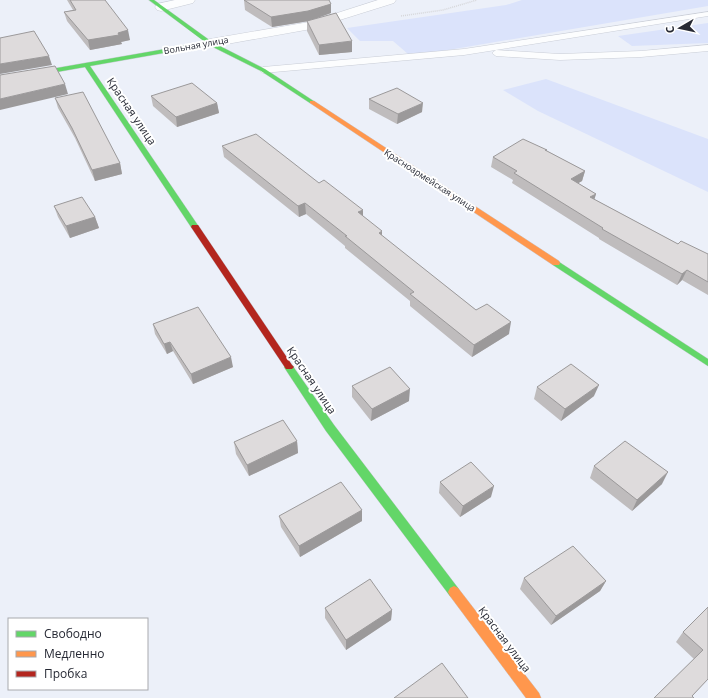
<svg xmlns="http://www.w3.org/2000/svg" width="708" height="698" font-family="'Open Sans',sans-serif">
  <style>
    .green { fill: #dbe3fb }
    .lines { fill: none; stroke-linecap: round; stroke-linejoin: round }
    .lane-casing { stroke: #c9cdd6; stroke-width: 1 }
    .street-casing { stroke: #c9cdd6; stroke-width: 1 }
    .fast-casing { stroke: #c9cdd6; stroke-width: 1 }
    .slow-casing { stroke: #c9cdd6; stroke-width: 1 }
    .jam-casing { stroke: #c9cdd6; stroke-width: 1 }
    .path { stroke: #d6d7da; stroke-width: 1.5; stroke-dasharray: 1 1; stroke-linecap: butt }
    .lane { fill: #fcfdfe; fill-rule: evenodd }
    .street { fill: #fcfdfe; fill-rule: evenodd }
    .fast { fill: #63d668; fill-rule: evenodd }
    .slow { fill: #ff974d; fill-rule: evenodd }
    .jam { fill: #b3261e; fill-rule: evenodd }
    .wall { fill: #bfbcbd }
    .shaded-wall { fill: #9b999a }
    .building { fill: #dedbdc; stroke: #9b999a }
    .labels { text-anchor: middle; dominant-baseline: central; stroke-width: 4; stroke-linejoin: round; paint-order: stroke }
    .far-street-label { font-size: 9px; fill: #262934; stroke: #fff }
    .street-label { font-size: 11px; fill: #262934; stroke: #fff }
  </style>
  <rect width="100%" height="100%" fill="#ecf0f9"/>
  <!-- green -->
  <g class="green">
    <polygon points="522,0 708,0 708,6 431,53 408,54 393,41 360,41 347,28 506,5"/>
    <polygon points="708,23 708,43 632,46 618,36"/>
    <polygon points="546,79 708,139 708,192 538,111 503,90"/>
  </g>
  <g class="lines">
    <!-- lane casing -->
    <g class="lane-casing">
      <g id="lane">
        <polygon points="708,12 708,16 464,55 263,73 259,70 263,67 464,49"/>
        <polygon points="708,45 708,51 641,57 560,60 496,56 492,53 496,50 560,54 641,51"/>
      </g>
    </g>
    <!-- street casing -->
    <g class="street-casing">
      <g id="street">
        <polygon points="175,0 195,0 193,3 161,11 157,10 155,7 157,4"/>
        <polygon points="378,0 396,0 394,3 311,29 210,47 205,46 203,43 205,40 210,39 309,22"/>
      </g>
    </g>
    <!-- fast casing -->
    <g class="fast-casing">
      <g id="fast">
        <polygon points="149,0 154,0 212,42 265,69 315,102 310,103 261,71 209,45 90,66 199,227 195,229 191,227 85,67 0,82 0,78 205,42"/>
        <polygon points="556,260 708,359 708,366 553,265 552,263"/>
        <polygon points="289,364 292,365 334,425 458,588 460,592 458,596 454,598 450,596 326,431 284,367 286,365"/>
      </g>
    </g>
    <!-- slow casing -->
    <g class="slow-casing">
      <g id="slow">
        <polygon points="310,101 314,101 559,261 560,263 559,265 553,265 310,103"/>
        <polygon points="454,586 458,588 539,693 541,698 526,698 450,596 448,592 450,588"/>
      </g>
    </g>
    <!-- jam casing -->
    <g class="jam-casing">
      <polygon id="jam" points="192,225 198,225 292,365 294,367 292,369 286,369 191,227"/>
    </g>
    <!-- path -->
    <polyline class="path" points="401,16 443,10 477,0"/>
    <!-- lane -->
    <use href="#lane" class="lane"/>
    <!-- street -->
    <use href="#street" class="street"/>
    <!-- fast -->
    <use href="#fast" class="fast"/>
    <!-- slow -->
    <use href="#slow" class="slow"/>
    <!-- jam -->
    <use href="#jam" class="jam"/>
  </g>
  <!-- wall -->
  <g class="wall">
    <polygon points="67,0 105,0 130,40 121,42 122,44 90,50 67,21 64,12 73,10"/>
    <polygon points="244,0 331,13 309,21 272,27 245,10"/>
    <polygon points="307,21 352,52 319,55 307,31"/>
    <polygon points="151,96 217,103 219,113 177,127 153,106"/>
    <polygon points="55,98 120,163 122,174 95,181 75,138 58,108"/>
    <polygon points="369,99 422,112 397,124 369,109"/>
    <polygon points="222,146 363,216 382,236 476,310 509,334 472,357 410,306 410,301 345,248 345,246 306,214 299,217 224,157"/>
    <polygon points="547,150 547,151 585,171 582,181 578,183 596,194 594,199 678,244 708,254 708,295 682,280 677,285 599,239 599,238 512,183 513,180 491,167 493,157"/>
    <polygon points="54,206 95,217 99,228 70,238 58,217"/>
    <polygon points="153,324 233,367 193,384 173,351 167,354 155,334"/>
    <polygon points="352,386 409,401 371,421 352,397"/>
    <polygon points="537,387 594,396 561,421 534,399"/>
    <polygon points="297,441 298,453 249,476 236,454 234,442"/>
    <polygon points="594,466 662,484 632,511 590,478"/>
    <polygon points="440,482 491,497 460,517 439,493"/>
    <polygon points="279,516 362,521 300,557 281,527"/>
    <polygon points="524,578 606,581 600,591 551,625 520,589"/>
    <polygon points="708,607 708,679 692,696 654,698 694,659 676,642 683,632"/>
    <polygon points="325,608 392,610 391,620 346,650 325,618"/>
  </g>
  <!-- shaded-wall -->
  <g class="shaded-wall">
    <polygon points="331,4 331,13 309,21 272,27 271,17"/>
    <polygon points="128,30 130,40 121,42 122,44 90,50 88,40"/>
    <polygon points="352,41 352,52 319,55 319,45"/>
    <polygon points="49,56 52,65 0,74 0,64"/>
    <polygon points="65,84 68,94 0,110 0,99"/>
    <polygon points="217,103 219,113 177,127 176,117"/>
    <polygon points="423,103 422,112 397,124 398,114"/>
    <polygon points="120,163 122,174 95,181 92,170"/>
    <polygon points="585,171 582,181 568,189 571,179"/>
    <polygon points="596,194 593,204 590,197"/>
    <polygon points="305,203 306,214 299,217 298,206"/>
    <polygon points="363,210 363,221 358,212"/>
    <polygon points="95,217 99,228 70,238 66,226"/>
    <polygon points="382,231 382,243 379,233"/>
    <polygon points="687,270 682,280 677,285 682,274"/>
    <polygon points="511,322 509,334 472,357 474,345"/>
    <polygon points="170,342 173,351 167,354 164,344"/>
    <polygon points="231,357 233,367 193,384 191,374"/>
    <polygon points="599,385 594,396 561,421 565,409"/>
    <polygon points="410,389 409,401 371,421 372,409"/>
    <polygon points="297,441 298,453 249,476 247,465"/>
    <polygon points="668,472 662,484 632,511 637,500"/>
    <polygon points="494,486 491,497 460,517 463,506"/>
    <polygon points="362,510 362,521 300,557 299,546"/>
    <polygon points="606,581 600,591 551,625 556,616"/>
    <polygon points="392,610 391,620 346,650 346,640"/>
  </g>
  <!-- building -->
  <g class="building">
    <polygon points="70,0 105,0 128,30 118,33 119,35 88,40 64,12 76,10"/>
    <polygon points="244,0 329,0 331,4 308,11 271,17"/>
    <polygon points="336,13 352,41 319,45 307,21"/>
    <polygon points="34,31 49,56 0,64 0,38"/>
    <polygon points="55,66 65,84 0,99 0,75"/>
    <polygon points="192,83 217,103 176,117 151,96"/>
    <polygon points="397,88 423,103 398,114 369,99"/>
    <polygon points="83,92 120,163 92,170 72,128 55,98"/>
    <polygon points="256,134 319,183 324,180 363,210 358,212 382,231 379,233 476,310 487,304 511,322 474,345 410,294 414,292 345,236 347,236 305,203 298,206 222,146"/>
    <polygon points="523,139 547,150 545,150 585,171 571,179 596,194 590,197 678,244 681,241 708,254 708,282 687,270 682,274 602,229 603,228 514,173 517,171 493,157"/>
    <polygon points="82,197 95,217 66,226 54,206"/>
    <polygon points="198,307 231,357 191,374 170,342 164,344 153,324"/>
    <polygon points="571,364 599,385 565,409 537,387"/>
    <polygon points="390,367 410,389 372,409 352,386"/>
    <polygon points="283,420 297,441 247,465 234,442"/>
    <polygon points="625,441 668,472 637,500 594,466"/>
    <polygon points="471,462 494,486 463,506 440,482"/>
    <polygon points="341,482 362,510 299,546 279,516"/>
    <polygon points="573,546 606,581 556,616 524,578"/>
    <polygon points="370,579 392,610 346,640 325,608"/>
    <polygon points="708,607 708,679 692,696 694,698 654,698 703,650 683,632"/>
    <polygon points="442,663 468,698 394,698"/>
  </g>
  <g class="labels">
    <!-- far-street labels -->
    <g class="far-street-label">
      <text transform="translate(196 45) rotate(-10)">Вольная улица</text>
      <text transform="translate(430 180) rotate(33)">Красноармейская улица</text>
    </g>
    <!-- street labels -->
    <g class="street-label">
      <text transform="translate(132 111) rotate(56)">Красная улица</text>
      <text transform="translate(312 380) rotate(56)">Красная улица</text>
      <text transform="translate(505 639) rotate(53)">Красная улица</text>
    </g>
  </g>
  <!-- legend -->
  <rect x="8" y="618" width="140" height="72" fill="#ffffff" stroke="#a8a9ae"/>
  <rect x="16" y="631" width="20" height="6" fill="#63d668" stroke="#a8a9ae"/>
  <text x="44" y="638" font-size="12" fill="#262934">Свободно</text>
  <rect x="16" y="651" width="20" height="6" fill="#ff974d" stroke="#a8a9ae"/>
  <text x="44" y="658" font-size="12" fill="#262934">Медленно</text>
  <rect x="16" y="671" width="20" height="6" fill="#b3261e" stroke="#a8a9ae"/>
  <text x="44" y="678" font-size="12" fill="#262934">Пробка</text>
  <!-- north arrow -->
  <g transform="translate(680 28) rotate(261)" stroke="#ffffff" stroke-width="3" paint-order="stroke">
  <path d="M0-3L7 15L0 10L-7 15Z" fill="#262934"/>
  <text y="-6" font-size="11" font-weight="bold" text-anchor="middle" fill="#262934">С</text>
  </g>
</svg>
